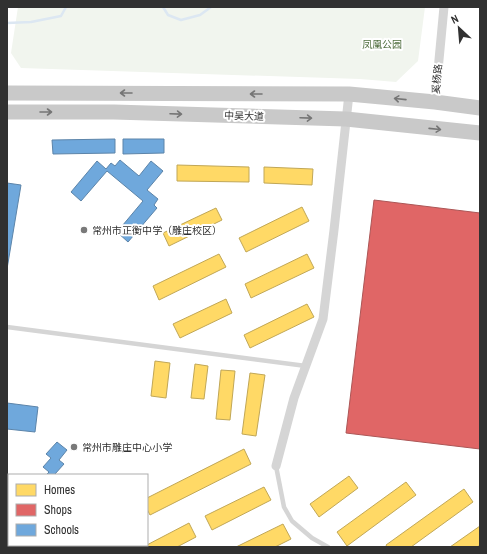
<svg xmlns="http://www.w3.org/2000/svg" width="487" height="554" font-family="'Archivo Narrow','Noto Sans SC',sans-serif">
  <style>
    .green { fill: #f1f5ee }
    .homes { fill: #ffd966; stroke: #c1a756 }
    .shops { fill: #e06666; stroke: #ac5656 }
    .schools { fill: #6fa8dc; stroke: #5c84a9 }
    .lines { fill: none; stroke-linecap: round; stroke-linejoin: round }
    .stream { stroke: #dce7f2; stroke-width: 2.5 }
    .service { stroke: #d5d5d5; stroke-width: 4.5 }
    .minor { stroke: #d5d5d5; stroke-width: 9 }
    .primary { stroke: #c9c9c9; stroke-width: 15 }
    .oneway { stroke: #757575 }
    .poi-dot { fill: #797979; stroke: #fff; stroke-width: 1.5 }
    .labels { text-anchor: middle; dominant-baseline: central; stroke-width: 4; stroke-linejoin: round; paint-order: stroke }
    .park-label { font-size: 10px; fill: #4f6d3e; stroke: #fff }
    .street-label { font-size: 10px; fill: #313131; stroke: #fff }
    .poi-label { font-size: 10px; fill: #313131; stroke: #fff; text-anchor: start }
  </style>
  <rect width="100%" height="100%" fill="#fff"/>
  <!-- green -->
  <polygon class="green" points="18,7 425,7 418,61 396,82 360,79 21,68 11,53"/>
  <!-- homes -->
  <g class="homes">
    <polygon points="177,165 249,167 249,182 177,181"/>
    <polygon points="264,167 313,169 312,185 264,183"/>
    <polygon points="302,207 309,221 246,252 239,238"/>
    <polygon points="216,208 222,220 169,246 163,233"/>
    <polygon points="219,254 226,267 159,300 153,286"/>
    <polygon points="307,254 314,268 251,298 245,284"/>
    <polygon points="226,299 232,313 180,338 173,324"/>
    <polygon points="307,304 314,317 250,348 244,335"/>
    <polygon points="155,361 170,363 166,398 151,396"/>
    <polygon points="195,364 208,366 204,399 191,398"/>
    <polygon points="221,370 235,371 230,420 216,419"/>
    <polygon points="250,373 265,375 256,436 242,434"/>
    <polygon points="244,449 251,464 150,515 147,509 147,498"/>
    <polygon points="349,476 358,488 319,517 310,504"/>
    <polygon points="406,482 416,495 347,546 337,532"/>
    <polygon points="264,487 271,500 212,530 205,516"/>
    <polygon points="464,489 473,502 411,547 387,547 386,545"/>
    <polygon points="189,523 196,537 177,547 143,547"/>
    <polygon points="283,524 291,539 275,547 236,547"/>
    <polygon points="480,526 480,545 477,547 450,547"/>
  </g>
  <!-- shops -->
  <polygon class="shops" points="374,200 480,213 480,449 346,433"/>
  <!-- schools -->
  <g class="schools">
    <polygon points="115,139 115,153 53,154 52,140"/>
    <polygon points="123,139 164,139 164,153 123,154"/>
    <polygon points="120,160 139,176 151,161 163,171 147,190 158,199 154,205 157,208 128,242 117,232 143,201 107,171 81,201 71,192 97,161 106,169 111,163 115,166"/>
    <polygon points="7,183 21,185 7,269"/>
    <polygon points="7,403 38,407 35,432 7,429"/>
    <polygon points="57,442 67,450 59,460 64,464 55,474 56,475 46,475 49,472 43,467 51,458 46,454"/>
  </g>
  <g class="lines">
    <!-- stream -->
    <g class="stream">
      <polyline points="163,7 168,15 181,20 200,15 211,7"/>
      <polyline points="7,23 31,22 61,16 66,7"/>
    </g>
    <!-- service -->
    <g class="service">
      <polyline points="7,327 306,366"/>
      <polyline points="276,466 284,507 292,521 312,538 328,547"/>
    </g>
    <!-- minor -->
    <g class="minor">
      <polyline points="435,102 444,7"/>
      <polyline points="276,466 294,398 323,319 334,230 349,94"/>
    </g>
    <!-- primary -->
    <g class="primary">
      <polyline points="7,93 349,94 435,102 480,108"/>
      <polyline points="7,112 114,112 346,119 480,133"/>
    </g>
  </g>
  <!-- one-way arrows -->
  <defs><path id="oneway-shaft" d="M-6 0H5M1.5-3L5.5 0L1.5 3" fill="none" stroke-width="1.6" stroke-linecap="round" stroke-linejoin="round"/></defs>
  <g class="oneway">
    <use href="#oneway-shaft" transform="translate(126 93) rotate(-180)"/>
    <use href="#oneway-shaft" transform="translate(256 94) rotate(-180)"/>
    <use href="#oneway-shaft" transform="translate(400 99) rotate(-174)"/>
    <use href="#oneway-shaft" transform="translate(46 112)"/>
    <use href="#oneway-shaft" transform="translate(176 114) rotate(2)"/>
    <use href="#oneway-shaft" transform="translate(306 118) rotate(2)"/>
    <use href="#oneway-shaft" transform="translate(435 129) rotate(6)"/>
  </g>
  <!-- markers -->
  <g class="poi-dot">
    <circle cx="84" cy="230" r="4"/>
    <circle cx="74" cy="447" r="4"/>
  </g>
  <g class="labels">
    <!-- park labels -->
    <g class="park-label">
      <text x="382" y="44">凤凰公园</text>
    </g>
    <!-- street labels -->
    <g class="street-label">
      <text transform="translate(437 79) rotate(-85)">奚杨路</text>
      <text transform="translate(244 116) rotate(2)">中吴大道</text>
    </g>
    <!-- poi labels -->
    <g class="poi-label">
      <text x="92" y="230">常州市正衡中学（雕庄校区）</text>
      <text x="82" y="447">常州市雕庄中心小学</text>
    </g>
  </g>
  <!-- border -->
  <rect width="487" height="554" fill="none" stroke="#313131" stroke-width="16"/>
  <!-- legend -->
  <rect x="8" y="474" width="140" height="72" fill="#ffffff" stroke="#adadad"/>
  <rect x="16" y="484" width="20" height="12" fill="#ffd966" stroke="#adadad"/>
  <text x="44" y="494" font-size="12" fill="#313131">Homes</text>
  <rect x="16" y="504" width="20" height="12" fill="#e06666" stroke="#adadad"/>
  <text x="44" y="514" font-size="12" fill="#313131">Shops</text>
  <rect x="16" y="524" width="20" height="12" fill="#6fa8dc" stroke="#adadad"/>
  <text x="44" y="534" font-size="12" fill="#313131">Schools</text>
  <!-- north arrow -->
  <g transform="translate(459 28) rotate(334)" stroke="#ffffff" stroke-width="3" paint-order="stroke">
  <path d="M0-3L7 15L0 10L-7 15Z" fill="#313131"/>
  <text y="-6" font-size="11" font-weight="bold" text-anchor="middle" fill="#313131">N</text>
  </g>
</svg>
